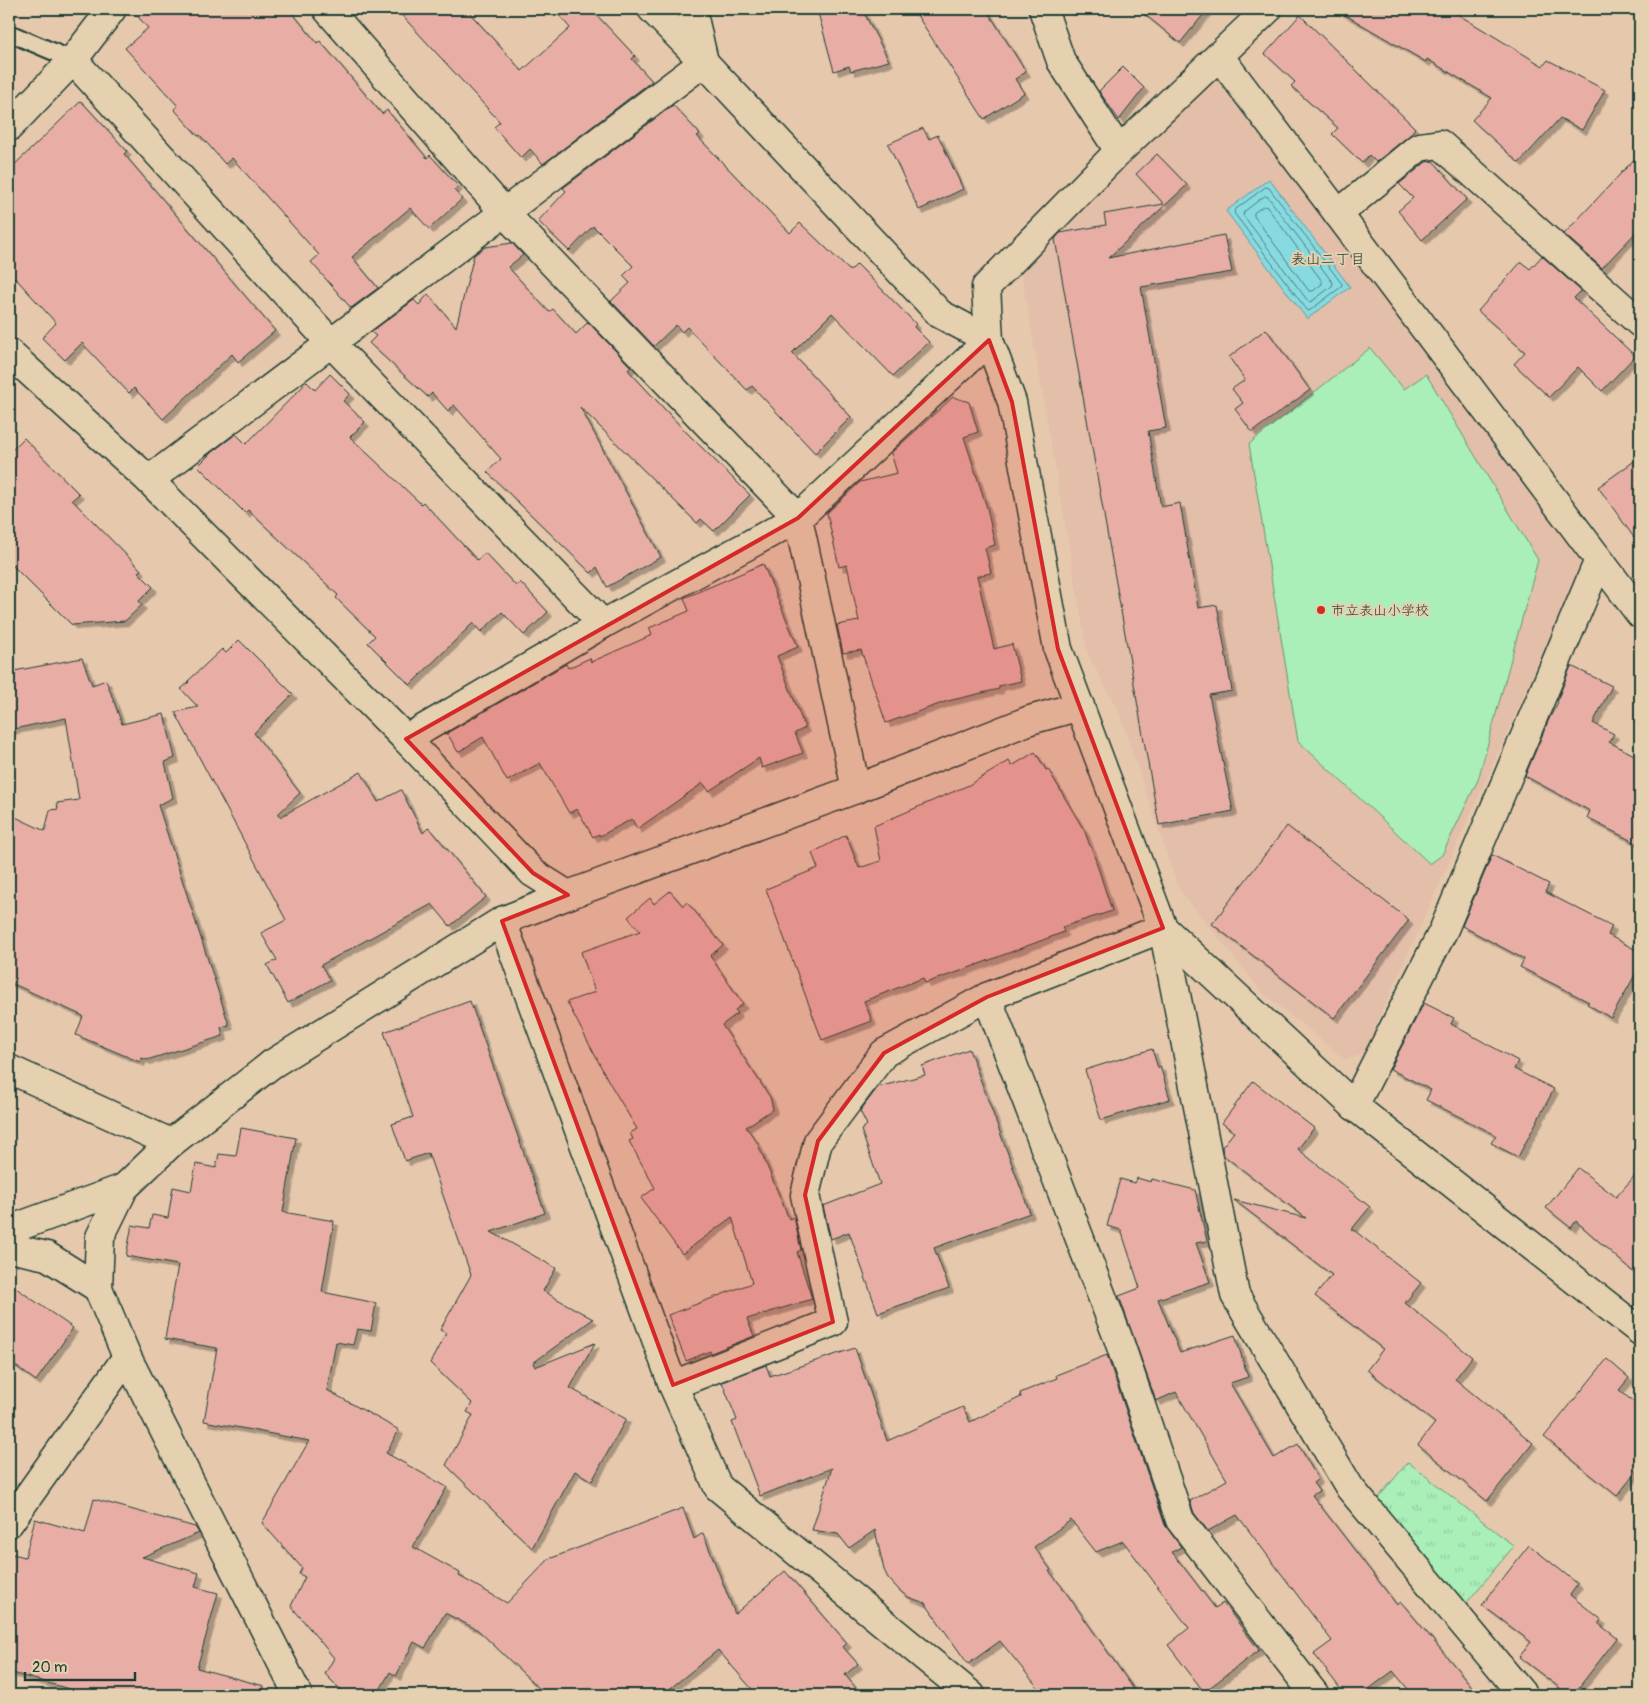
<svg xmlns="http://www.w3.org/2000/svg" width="1649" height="1704" font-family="Pangolin,'Klee One',sans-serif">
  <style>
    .built { fill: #e3bea9 }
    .grass { fill: #aaeeb8; stroke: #649676 }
    .park { fill: url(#park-tufts); stroke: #649676 }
    .water { fill: #88dae1; stroke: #5e9b9c }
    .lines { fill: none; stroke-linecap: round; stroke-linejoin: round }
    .shore { stroke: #497c79; stroke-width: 1 }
    .building { fill: #e8aea5; stroke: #1f3d34; filter: url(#shadow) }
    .service-casing { stroke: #1f3d34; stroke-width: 20 }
    .minor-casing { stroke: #1f3d34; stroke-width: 31 }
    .tertiary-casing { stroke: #1f3d34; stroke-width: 31 }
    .service { stroke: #e5d0af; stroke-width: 16 }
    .minor { stroke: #e5d0af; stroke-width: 28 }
    .tertiary { stroke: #e5d0af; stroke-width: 28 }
    .marked { fill: #d62828; fill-opacity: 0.2; stroke: #d62828; stroke-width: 4; stroke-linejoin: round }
    .poi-dot { fill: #c8321e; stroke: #e5d0af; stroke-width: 2 }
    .labels { text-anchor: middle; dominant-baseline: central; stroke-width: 4; stroke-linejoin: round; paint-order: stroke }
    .poi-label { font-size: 14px; fill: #1f3d34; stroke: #e5d0af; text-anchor: start }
    .neighbourhood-label { font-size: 15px; fill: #1f3d34; stroke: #e5d0af }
  </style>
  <defs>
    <pattern id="park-tufts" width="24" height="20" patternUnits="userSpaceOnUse" patternTransform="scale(1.25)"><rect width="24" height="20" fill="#aaeeb8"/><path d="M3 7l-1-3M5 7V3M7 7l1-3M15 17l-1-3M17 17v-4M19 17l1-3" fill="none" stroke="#92cd9f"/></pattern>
    <filter id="shadow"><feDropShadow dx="4.5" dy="4.5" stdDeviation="0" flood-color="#0004"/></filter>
  </defs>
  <rect width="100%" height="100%" fill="#e6c9ad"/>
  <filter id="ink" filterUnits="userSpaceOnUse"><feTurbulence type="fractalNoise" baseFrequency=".02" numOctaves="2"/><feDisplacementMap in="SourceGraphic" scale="10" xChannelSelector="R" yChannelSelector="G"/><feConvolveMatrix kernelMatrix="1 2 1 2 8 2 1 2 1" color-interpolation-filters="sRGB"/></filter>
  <g filter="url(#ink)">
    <!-- built -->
    <polygon class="built" points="1219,77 1578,545 1582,566 1363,1054 1346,1060 1263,993 1178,888 1119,712 1088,655 1020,265 1211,80"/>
    <!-- grass -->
    <polygon class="grass" points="1370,348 1404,389 1426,374 1538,560 1478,780 1442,855 1430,864 1298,741 1249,444"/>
    <!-- park -->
    <polygon class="park" points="1408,1462 1514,1546 1463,1607 1374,1503"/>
    <!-- water -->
    <polygon class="water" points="1269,179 1350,287 1307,319 1226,211"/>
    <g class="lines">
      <!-- shore -->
      <g class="shore">
        <polygon points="1266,187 1269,188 1342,284 1341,287 1309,311 1307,310 1234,213 1235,210"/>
        <polygon points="1265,196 1268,197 1333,283 1332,286 1311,302 1308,301 1243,215 1244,212"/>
        <polygon points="1264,206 1267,207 1322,281 1322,284 1313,291 1309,291 1254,216 1254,213"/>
      </g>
    </g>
    <!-- building -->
    <g class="building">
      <polygon points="131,9 289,9 317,43 320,41 382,114 387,110 427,158 430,155 458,186 454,190 462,199 429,229 410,208 352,257 378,288 351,308 311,262 319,255 232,158 225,164 200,135 198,136 174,109 178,106 125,48 148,28"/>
      <polygon points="396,9 466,9 522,71 570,28 554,9 591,9 635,56 632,59 652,81 543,164 530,149 521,158 494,127 500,122"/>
      <polygon points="817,9 862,9 889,61 851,71 849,66 834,71"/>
      <polygon points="913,9 986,9 1026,72 1015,79 1024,93 984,119"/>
      <polygon points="1138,9 1208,9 1180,43"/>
      <polygon points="1335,9 1449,9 1543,66 1548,60 1605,90 1582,130 1560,118 1519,163 1472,120 1492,98 1427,59 1426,62"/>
      <polygon points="1300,15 1415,128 1410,135 1376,162 1369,155 1362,163 1332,134 1338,128 1291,86 1295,82 1265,54"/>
      <polygon points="1123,67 1144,88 1119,120 1099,91"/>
      <polygon points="81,101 127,151 124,154 275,331 238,362 232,354 163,419 134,388 129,393 82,343 65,360 42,338 56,323 9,271 9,170"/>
      <polygon points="673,105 700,134 697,136 790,233 800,223 850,271 857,264 916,324 914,327 929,342 893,376 832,313 792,353 851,417 815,453 752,386 747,390 687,327 682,332 676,325 654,346 611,301 630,283 623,276 633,266 593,226 569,251 538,221 566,191 563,188"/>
      <polygon points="923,128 929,139 938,135 963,189 919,210 888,144"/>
      <polygon points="1640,153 1640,228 1602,268 1564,234"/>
      <polygon points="1157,154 1187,185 1108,258 1224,235 1232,272 1141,287 1166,428 1148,431 1161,507 1180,503 1198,608 1217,605 1232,691 1209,695 1233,811 1159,825 1055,239 1060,233 1106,225 1104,214 1164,204 1136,174"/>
      <polygon points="1433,161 1467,199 1422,240 1398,211 1413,198 1399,184 1426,162"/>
      <polygon points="512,243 523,255 508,267 549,312 553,309 576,334 588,322 631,367 628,370 684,430 750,495 714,531 701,519 697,523 580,407 661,557 607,587 597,567 591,573 487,472 501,459 454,405 448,411 432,393 428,397 369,343 376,336 371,332 414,300 419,305 428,294 456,327 474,255 485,247"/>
      <polygon points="1542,256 1581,291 1574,298 1635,356 1602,391 1578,367 1549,397 1514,364 1525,352 1478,311 1521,262 1530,269"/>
      <polygon points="1266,329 1310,390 1252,432 1235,409 1243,403 1232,389 1245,380 1229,357"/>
      <polygon points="330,374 350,394 343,401 365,422 350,437 421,504 423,502 477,560 485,553 516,586 520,582 548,612 524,635 502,612 481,632 473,623 410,685 368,643 375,636 336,598 338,595 248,510 245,513 198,466 212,452 236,434 246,444 307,382 315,390"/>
      <polygon points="953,397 969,402 978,432 964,437 987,508 995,545 985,548 991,573 977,576 994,649 1012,644 1021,681 999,686 999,689 948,701 886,723 861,650 843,653 837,625 859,621 847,565 839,567 827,513 860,482 897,473 891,453"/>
      <polygon points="24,438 79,494 72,500 141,570 138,572 153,587 139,601 142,605 125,621 72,625 9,562 9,453"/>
      <polygon points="1640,457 1640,546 1598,487"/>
      <polygon points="763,564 798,647 777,656 805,728 795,733 803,753 762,768 759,758 709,791 703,783 637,829 632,819 600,836 599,834 593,837 577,809 569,813 540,763 507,781 483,737 458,752 447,733 566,664 568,668 590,658 591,662 652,635 649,628 689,611 684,598"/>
      <polygon points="239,640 293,694 254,733 300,793 278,814 280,817 361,772 378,802 401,790 423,833 429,827 486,897 450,926 432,904 321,965 330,980 288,1003 267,965 277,960 261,933 286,920 175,712 198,707 181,689 189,682 188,681 222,649 226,653"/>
      <polygon points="82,658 92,685 106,680 122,724 164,714 175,758 165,762 173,798 158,805 229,1025 221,1027 223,1036 147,1060 142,1058 140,1062 76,1035 83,1016 9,982 9,814 45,831 50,810 58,809 57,803 79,800 66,718 9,730 9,672"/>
      <polygon points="1571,666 1612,686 1593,723 1614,734 1609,742 1640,758 1640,845 1587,818 1590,811 1525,776 1549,719 1558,702 1557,701"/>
      <polygon points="1035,752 1046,770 1048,769 1085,832 1090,846 1091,846 1112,911 1062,927 1064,932 958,972 925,983 923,978 864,1001 872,1021 822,1040 766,889 818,868 812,853 846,835 859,868 881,861 874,826 969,785 1009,761 1012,766"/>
      <polygon points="1287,826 1409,920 1334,1018 1212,924"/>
      <polygon points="1492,855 1549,884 1545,892 1612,926 1608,935 1640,952 1640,966 1611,1018 1587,1004 1589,1002 1520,967 1524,959 1462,926"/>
      <polygon points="670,891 683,906 687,902 723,945 710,956 743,1004 735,1010 738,1013 722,1025 770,1097 773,1109 746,1127 757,1142 789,1219 794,1217 801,1250 797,1252 812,1299 747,1319 754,1336 711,1353 710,1351 686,1361 668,1315 752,1283 732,1217 682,1254 641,1198 655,1188 629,1141 633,1139 630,1133 637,1129 609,1082 567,1002 595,992 581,952 640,931 628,917 650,898 654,904"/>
      <polygon points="470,1001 545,1213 491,1232 556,1268 543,1291 593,1319 533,1363 535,1367 595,1343 570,1388 626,1419 592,1481 575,1471 532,1548 446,1465 473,1415 467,1412 472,1403 430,1363 446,1333 440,1330 471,1275 428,1153 405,1161 392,1124 413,1117 384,1032"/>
      <polygon points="1424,1003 1454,1018 1451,1024 1518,1061 1514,1069 1554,1089 1518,1157 1491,1143 1496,1135 1426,1100 1431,1090 1390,1069"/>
      <polygon points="969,1049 1030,1213 934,1248 949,1288 878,1313 849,1232 831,1239 823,1206 880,1184 861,1130 867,1125 860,1111 878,1087 925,1075 922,1066"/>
      <polygon points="1152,1049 1158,1068 1160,1066 1170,1099 1101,1120 1085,1070"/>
      <polygon points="1253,1081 1314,1128 1298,1149 1370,1207 1351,1230 1355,1231 1421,1283 1405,1303 1472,1357 1455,1379 1533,1443 1487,1501 1418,1445 1435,1423 1367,1370 1383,1349 1315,1296 1332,1275 1234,1200 1306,1218 1223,1155 1222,1147 1234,1132 1222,1123"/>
      <polygon points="241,1128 296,1138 283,1212 334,1221 322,1292 376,1303 371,1331 357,1329 353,1345 336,1342 327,1390 399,1430 386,1453 447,1487 413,1547 460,1573 459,1576 507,1603 549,1559 683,1508 694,1539 703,1533 735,1614 785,1571 847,1643 843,1647 858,1664 845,1675 862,1695 757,1695 718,1650 662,1695 546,1695 478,1630 445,1613 425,1648 414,1642 396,1676 390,1672 377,1695 346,1695 325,1674 334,1658 291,1606 305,1577 299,1574 302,1568 262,1523 309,1441 204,1421 217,1348 165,1339 178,1265 126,1256 132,1225 149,1228 152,1215 168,1218 173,1187 191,1191 196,1164 216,1168 219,1154 236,1156"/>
      <polygon points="1578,1168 1616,1197 1640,1170 1640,1278 1576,1221 1571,1228 1546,1208"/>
      <polygon points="1137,1178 1151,1182 1152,1179 1195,1190 1207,1241 1196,1243 1210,1282 1158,1299 1180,1353 1235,1335 1248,1377 1230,1383 1274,1458 1298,1444 1318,1479 1313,1483 1319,1491 1312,1495 1397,1605 1401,1602 1479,1695 1413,1695 1393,1671 1361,1695 1345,1695 1314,1654 1332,1641 1237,1515 1208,1531 1194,1513 1190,1501 1227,1480 1176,1392 1156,1401 1119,1296 1140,1288 1121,1230 1107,1226 1120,1179 1135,1183"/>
      <polygon points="9,1283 73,1328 36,1381 9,1361"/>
      <polygon points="855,1348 887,1441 963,1407 970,1422 1021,1397 1020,1393 1057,1378 1056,1375 1107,1355 1165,1525 1181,1547 1172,1552 1215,1608 1223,1603 1259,1650 1204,1692 1168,1645 1189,1628 1123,1541 1096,1552 1071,1520 1034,1547 1051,1570 1049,1571 1062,1587 1138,1695 1044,1695 1000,1641 968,1664 925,1603 908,1597 900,1591 888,1578 884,1570 875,1530 849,1548 838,1534 812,1530 832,1468 760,1496 732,1422 737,1420 722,1382 766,1365 770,1376"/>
      <polygon points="1607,1359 1629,1378 1619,1390 1640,1407 1640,1467 1617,1496 1544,1437"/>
      <polygon points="94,1499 195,1527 199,1533 142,1557 199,1573 195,1587 218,1593 197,1668 264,1686 263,1695 108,1695 81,1689 80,1692 9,1672 9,1570 13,1554 25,1557 35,1519 85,1533"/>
      <polygon points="1529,1545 1578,1584 1570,1595 1602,1620 1599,1624 1617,1638 1573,1695 1569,1695 1519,1657 1531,1642 1482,1605"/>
    </g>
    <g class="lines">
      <!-- service casing -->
      <g class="service-casing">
        <polyline id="service" points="9,33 73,60"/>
      </g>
      <!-- minor casing -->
      <g class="minor-casing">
        <g id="minor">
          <polyline points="327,9 512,221 798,518 856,789"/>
          <polyline points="652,9 704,62 940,314 989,340"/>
          <polyline points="1043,9 1061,61 1119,151"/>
          <polyline points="1219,56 1640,614"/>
          <polyline points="73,60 331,343 603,624"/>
          <polyline points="9,127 73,60 112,9"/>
          <polyline points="1338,214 1419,147 1440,144 1640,323"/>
          <polyline points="149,480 704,62 692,9"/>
          <polyline points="406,739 603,624 798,518 989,340 986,287 1119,151 1268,9"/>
          <polyline points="1163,928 1235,1295 1350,1488 1523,1695"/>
          <polyline points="1163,928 1354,1106 1640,1331"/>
          <polyline points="987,997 1118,1338 1180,1520 1315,1695"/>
          <polyline points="272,1064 502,921 673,1385 718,1487 971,1695"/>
          <polyline points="9,1069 171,1143"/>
          <polyline points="1354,1106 1444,929 1599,560"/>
          <polyline points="9,1230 124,1188"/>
          <polyline points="9,1248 47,1256 98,1288"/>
          <polyline points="673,1385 833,1322 805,1195 818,1141 884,1053 987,997 1163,928"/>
          <polyline points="9,1523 127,1357"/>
        </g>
      </g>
      <!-- tertiary casing -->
      <g class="tertiary-casing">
        <g id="tertiary">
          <polyline points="989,340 1012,402 1058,649 1163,928"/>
          <polyline points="9,353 149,480 406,739 533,873 568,895"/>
          <polyline points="502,921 568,895 856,789 1030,720 1080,706"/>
          <polyline points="272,1064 171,1143 124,1188 100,1237 98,1288 127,1357 298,1695"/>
        </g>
      </g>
      <!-- service -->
      <use href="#service" class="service"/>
      <!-- minor -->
      <use href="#minor" class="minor"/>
      <!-- tertiary -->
      <use href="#tertiary" class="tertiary"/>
    </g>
  </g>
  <!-- marked area -->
  <path class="marked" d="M989,340L1012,402L1058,649L1163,928L987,997L884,1053L818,1141L805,1195L833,1322L673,1385L502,921L568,895L533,873L406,739L798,518Z"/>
  <!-- markers -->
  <circle class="poi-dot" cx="1321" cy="610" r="5"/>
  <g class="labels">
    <!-- poi labels -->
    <g class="poi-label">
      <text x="1331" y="610">市立表山小学校</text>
    </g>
    <!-- neighbourhood labels -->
    <g class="neighbourhood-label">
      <text x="1328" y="259">表山二丁目</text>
    </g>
  </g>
  <!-- margin -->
  <rect width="1649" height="1704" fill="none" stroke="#e5d0af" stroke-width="30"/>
  <rect x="15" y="15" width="1619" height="1674" fill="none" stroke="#1f3d34" stroke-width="2" filter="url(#ink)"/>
  <!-- scale -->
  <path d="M25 1672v8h110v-8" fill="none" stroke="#1f3d34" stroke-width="2.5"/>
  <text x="32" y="1672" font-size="15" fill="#1f3d34" stroke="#e5d0af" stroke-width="4" paint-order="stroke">20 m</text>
</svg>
